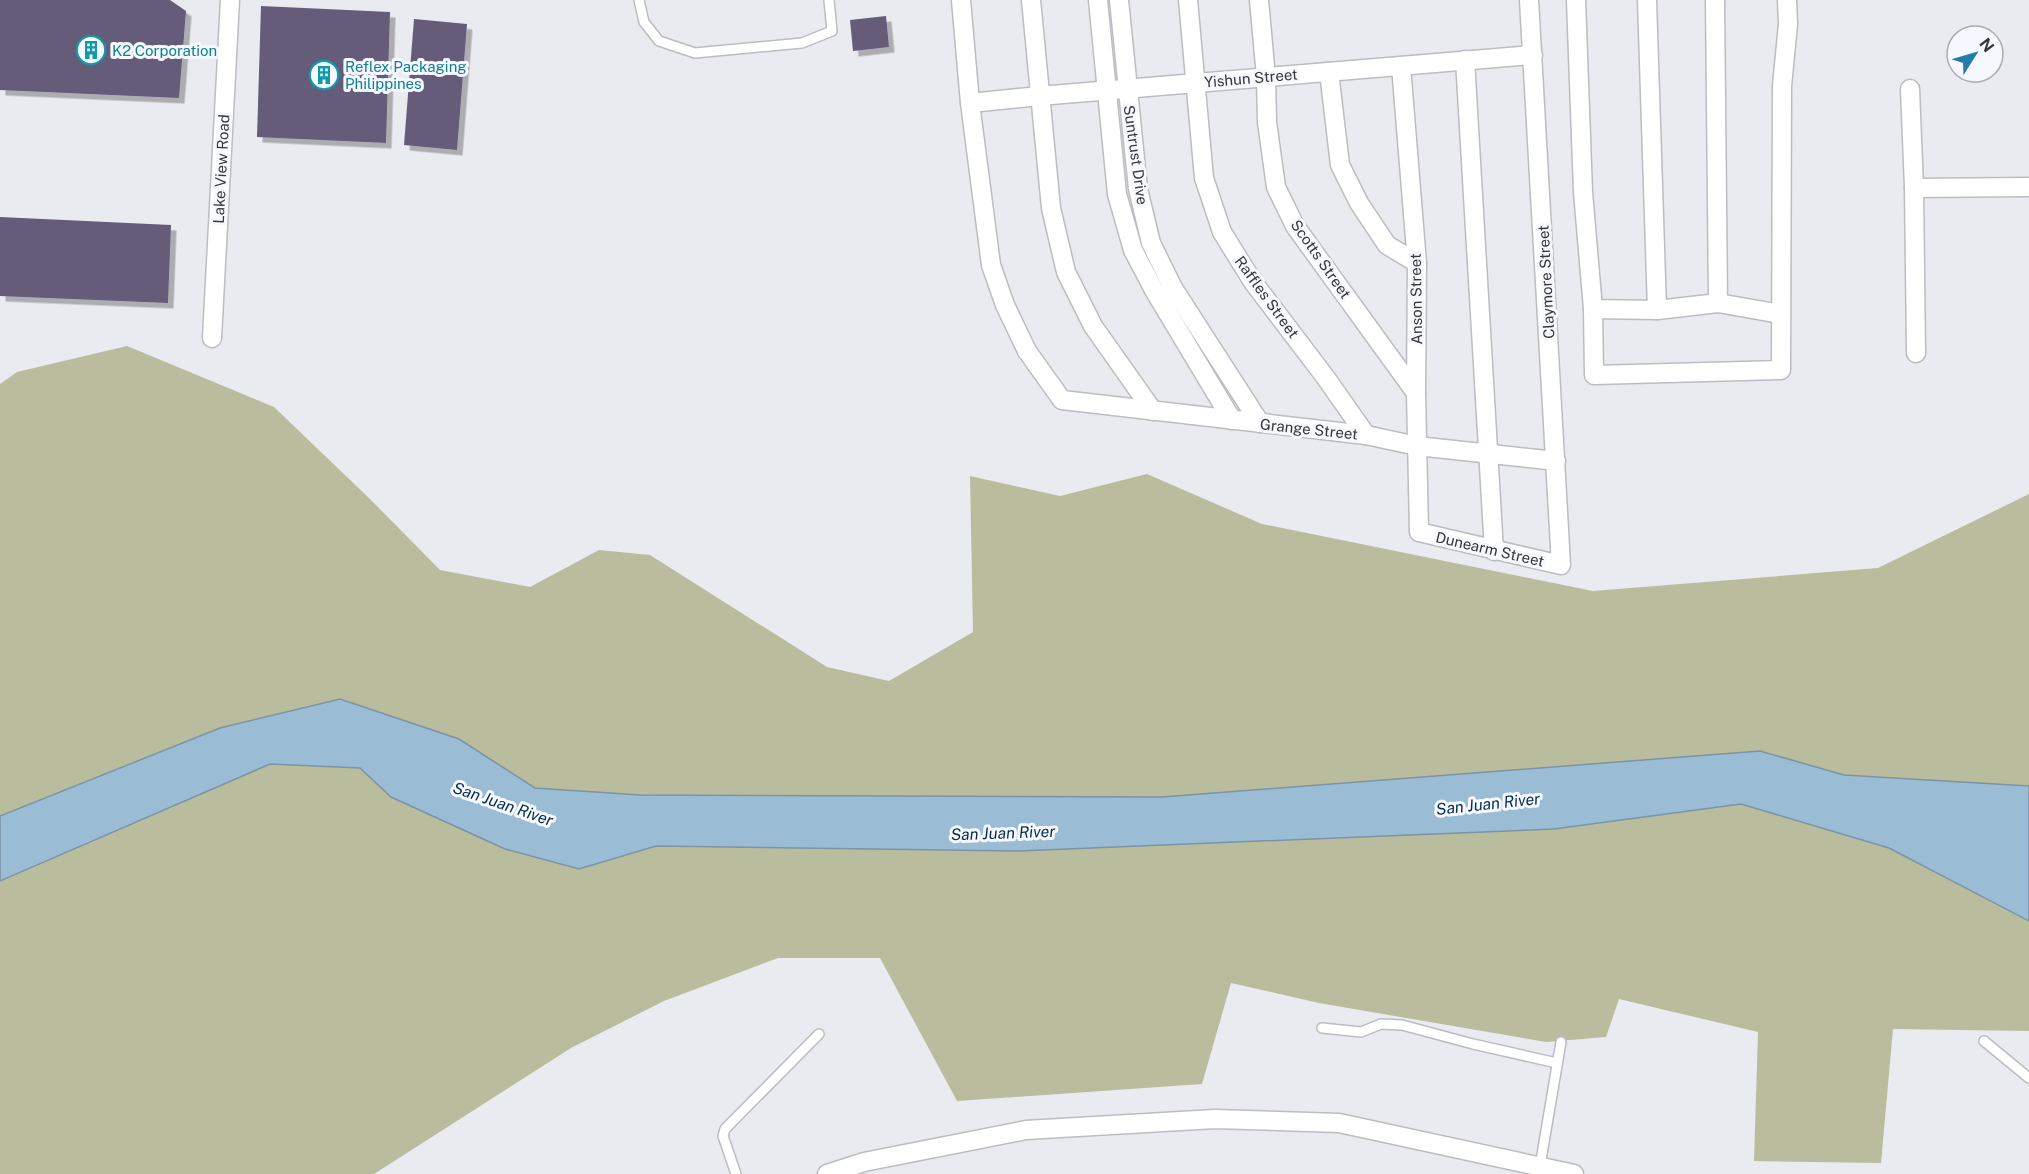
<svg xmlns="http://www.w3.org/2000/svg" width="2029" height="1174" font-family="'Public Sans',sans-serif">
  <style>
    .green { fill: #babd9d }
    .water { fill: #9abcd4; stroke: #7c94a6; stroke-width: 1.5 }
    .building { fill: #655b7a; filter: url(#shadow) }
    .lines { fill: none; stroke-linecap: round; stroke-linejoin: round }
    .service-casing { stroke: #bcbcc3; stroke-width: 12 }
    .minor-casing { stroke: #bcbcc3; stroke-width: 21 }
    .service { stroke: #fff; stroke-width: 9 }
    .minor { stroke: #fff; stroke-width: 18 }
    .labels { text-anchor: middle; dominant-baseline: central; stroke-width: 6; stroke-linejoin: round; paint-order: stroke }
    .culture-label { font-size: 15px; fill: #0d838f; stroke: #f7f8ff; text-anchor: start }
    .street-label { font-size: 15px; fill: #373739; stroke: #f7f8ff }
    .water-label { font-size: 16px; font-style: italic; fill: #012d46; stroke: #f7f8ff }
  </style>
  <defs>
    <filter id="shadow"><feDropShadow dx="5.5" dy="5.5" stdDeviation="0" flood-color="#0004"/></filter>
  </defs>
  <rect width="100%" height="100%" fill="#eaeaf1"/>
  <!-- green -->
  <polygon class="green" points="127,346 274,407 370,499 440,570 530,587 599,550 650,555 827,667 889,681 973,632 970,476 1060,496 1147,474 1262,524 1593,591 1878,568 2029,494 2029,1031 1893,1029 1881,1163 1754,1161 1758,1032 1619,999 1606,1037 1546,1042 1319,1003 1231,983 1202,1084 957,1101 880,958 778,958 664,1001 571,1048 374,1174 0,1174 0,384 17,372"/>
  <!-- water -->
  <polygon class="water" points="340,699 459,739 535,788 640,795 1162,797 1760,751 1844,775 2029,786 2029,921 1889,848 1741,804 1554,829 1019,851 656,846 579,869 505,849 391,797 360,768 270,764 0,881 0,816 220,728"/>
  <!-- building -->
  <g class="building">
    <polygon points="0,0 170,0 186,11 179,98 0,90"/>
    <polygon points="261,6 390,12 386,143 257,137"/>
    <polygon points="886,16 889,47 853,51 850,20"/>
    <polygon points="414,19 467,24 457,150 404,145"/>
    <polygon points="0,217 171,225 168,303 0,296"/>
  </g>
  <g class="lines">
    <!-- service casing -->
    <g class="service-casing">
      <g id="service">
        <polyline points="639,0 644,22 659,41 695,53 802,43 832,31 829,0"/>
        <polyline points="1322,1028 1361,1032 1381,1024 1402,1025 1473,1044 1557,1063"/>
        <polyline points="1984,1041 2029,1078"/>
        <polyline points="1540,1166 1561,1042"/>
        <polyline points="736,1174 723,1136 725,1129 819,1034"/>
      </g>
    </g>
    <!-- minor casing -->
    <g class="minor-casing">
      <g id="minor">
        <polyline points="961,0 970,103 991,265 1005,305 1027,351 1062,400 1366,435 1417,446 1556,461"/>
        <polyline points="1031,0 1051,208 1066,272 1093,326 1153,411"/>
        <polyline points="1098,0 1117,194 1133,250 1154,290 1232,420"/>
        <polyline points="1119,0 1138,189 1151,243 1173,288 1260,423"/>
        <polyline points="1188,0 1204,178 1222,232 1253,282 1326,378 1366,435"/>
        <polyline points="1259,0 1266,77 1267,122 1276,187 1295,226 1416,393"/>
        <polyline points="1576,0 1583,192 1593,309 1657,310 1718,303 1780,314"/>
        <polyline points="1647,0 1657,310"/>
        <polyline points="1715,0 1718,303"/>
        <polyline points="1465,60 1494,551"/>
        <polyline points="1401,66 1417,263 1416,393 1419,532 1561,565 1529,0"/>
        <polyline points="1329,72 1340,165 1359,203 1387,245 1417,263"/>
        <polyline points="1910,89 1914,188 2029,187"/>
        <polyline points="970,103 1039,96 1533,55"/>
        <polyline points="1914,188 1916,353"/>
        <polyline points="1593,309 1594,375 1781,370 1782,86 1788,24 1787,0"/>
        <polyline points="212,338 230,0"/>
        <polyline points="827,1174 864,1162 1026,1130 1215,1119 1339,1123 1574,1174"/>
      </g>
    </g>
    <!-- service -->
    <use href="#service" class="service"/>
    <!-- minor -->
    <use href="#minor" class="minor"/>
  </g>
  <!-- icons -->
  <defs>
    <g id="building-ring" transform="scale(1.5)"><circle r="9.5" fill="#f7f8ff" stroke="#0f9aa8" stroke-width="1.5"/><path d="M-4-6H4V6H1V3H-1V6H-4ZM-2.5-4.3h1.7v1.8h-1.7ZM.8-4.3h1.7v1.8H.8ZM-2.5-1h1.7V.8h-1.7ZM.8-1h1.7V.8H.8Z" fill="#0f9aa8"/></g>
  </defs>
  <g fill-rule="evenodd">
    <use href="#building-ring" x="91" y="50"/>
    <use href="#building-ring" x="324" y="75"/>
  </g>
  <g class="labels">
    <!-- culture labels -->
    <g class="culture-label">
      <text x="112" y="50">K2 Corporation</text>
      <text x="345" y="66">Reflex Packaging<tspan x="345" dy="17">Philippines</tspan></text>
    </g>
    <!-- street labels -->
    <g class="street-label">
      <text transform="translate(1251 78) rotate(-5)">Yishun Street</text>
      <text transform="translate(1136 155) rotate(82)">Suntrust Drive</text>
      <text transform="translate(221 169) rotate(-87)">Lake View Road</text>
      <text transform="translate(1321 259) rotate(55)">Scotts Street</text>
      <text transform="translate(1546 282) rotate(-93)">Claymore Street</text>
      <text transform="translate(1267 297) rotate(54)">Raffles Street</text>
      <text transform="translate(1416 299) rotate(-91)">Anson Street</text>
      <text transform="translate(1309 429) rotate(6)">Grange Street</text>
      <text transform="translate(1490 549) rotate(13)">Dunearm Street</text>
    </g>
    <!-- water labels -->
    <g class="water-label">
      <text transform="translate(503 804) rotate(19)">San Juan River</text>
      <text transform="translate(1488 804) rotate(-6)">San Juan River</text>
      <text transform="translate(1003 833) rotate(-2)">San Juan River</text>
    </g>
  </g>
  <!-- north arrow -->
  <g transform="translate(1975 54) rotate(53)"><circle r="28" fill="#f7f8ff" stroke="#aaabb0" stroke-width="1.5"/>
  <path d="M0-4.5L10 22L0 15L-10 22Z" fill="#227eac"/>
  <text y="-9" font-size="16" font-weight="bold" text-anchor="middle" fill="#373739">N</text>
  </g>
</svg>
